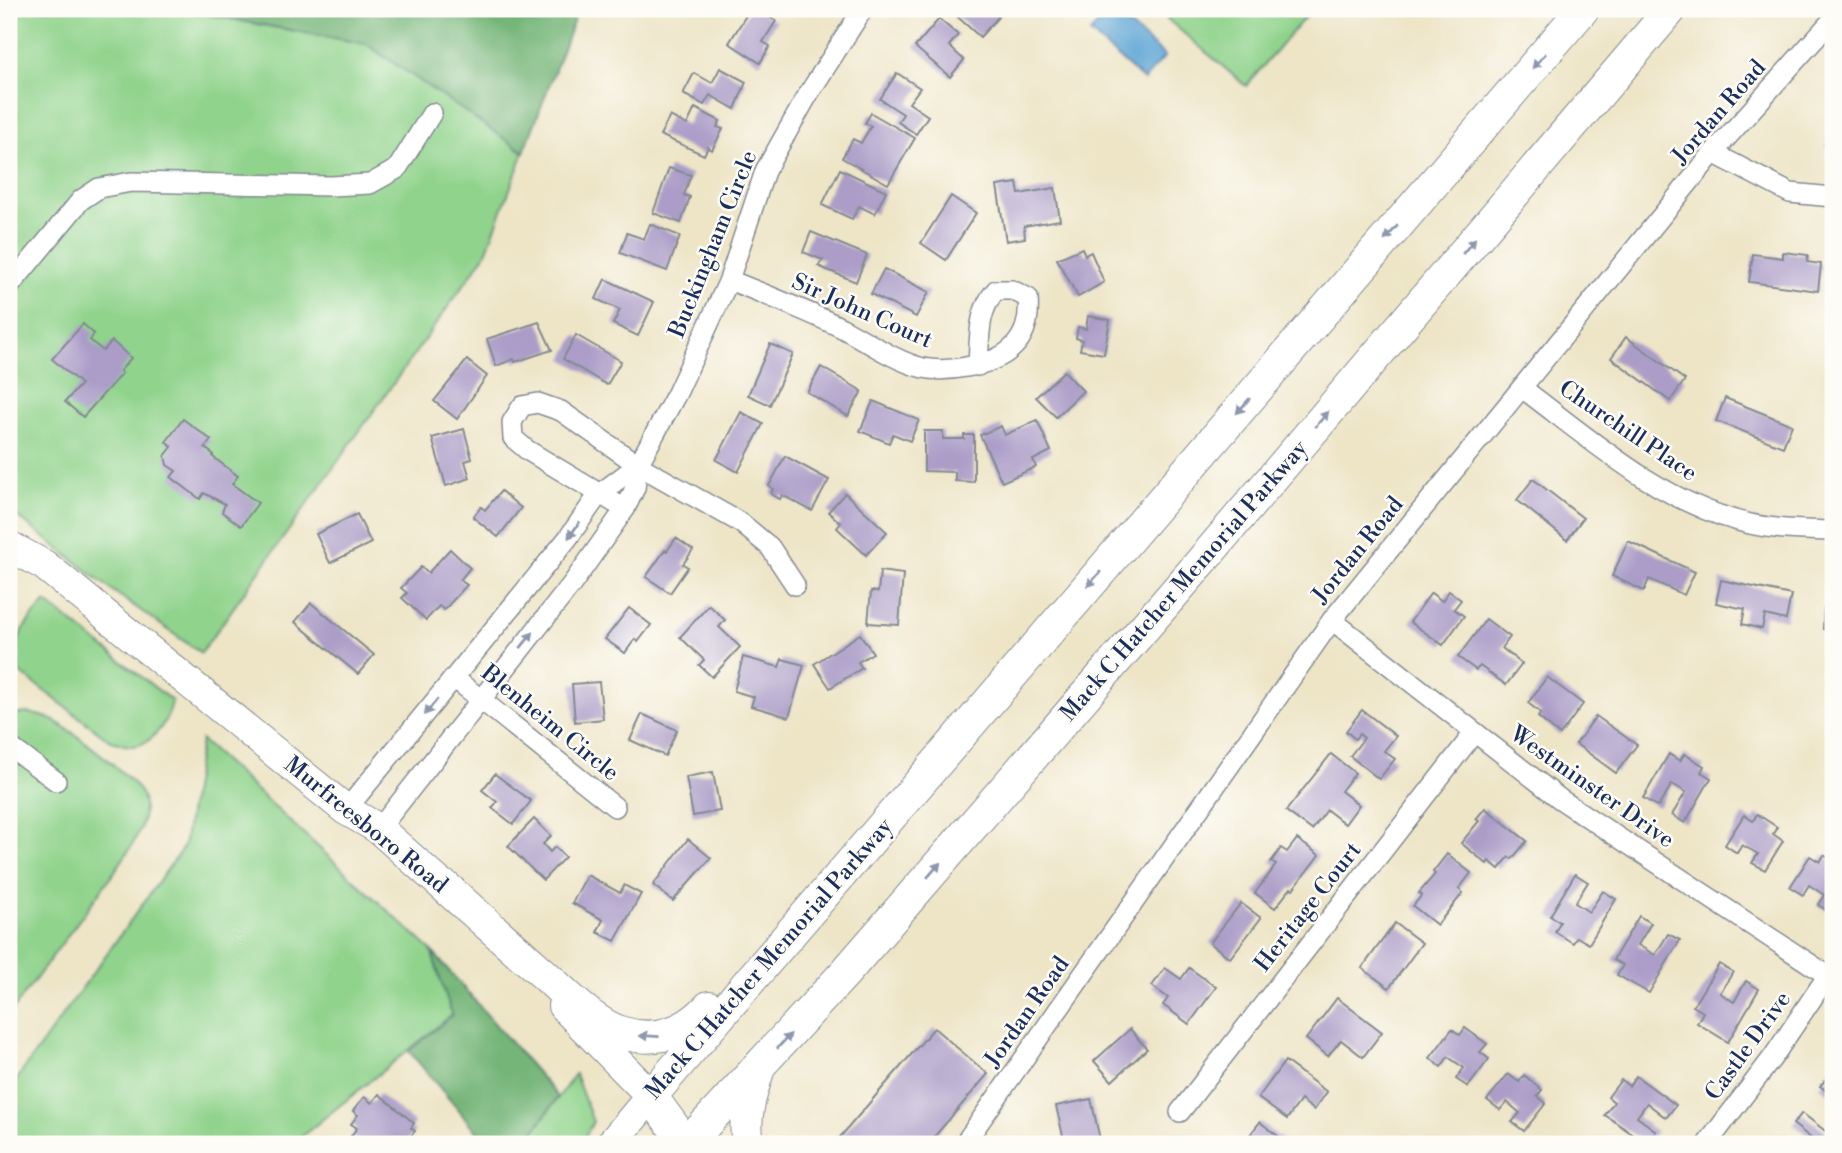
<svg xmlns="http://www.w3.org/2000/svg" width="1842" height="1153" font-family="'Libre Bodoni',serif">
  <style>
    .green { fill: #90d38c; stroke: #568175; stroke-width: 2 }
    .forest { fill: #74b578; stroke: #48726b; stroke-width: 2 }
    .water { fill: #5fa5d5; stroke: #3d6a9a; stroke-width: 2 }
    .building { fill: #ab9dc8 }
    .lines { fill: none; stroke-linecap: round; stroke-linejoin: round }
    .minor-casing { stroke: #848a92; stroke-width: 22 }
    .primary-casing { stroke: #848a92; stroke-width: 32 }
    .trunk-casing { stroke: #848a92; stroke-width: 34 }
    .minor { stroke: #fff; stroke-width: 19 }
    .primary { stroke: #fff; stroke-width: 30 }
    .trunk { stroke: #fff; stroke-width: 32 }
    .oneway { fill: #8d97ae }
    .labels { text-anchor: middle; dominant-baseline: central; stroke-width: 5; stroke-linejoin: round; paint-order: stroke }
    .street-label { font-size: 23px; fill: #1b2f5e; stroke: #fdfcf7 }
  </style>
  <rect width="100%" height="100%" fill="#fdfcf7"/>
  <filter id="ink" filterUnits="userSpaceOnUse"><feTurbulence type="fractalNoise" baseFrequency=".0143" numOctaves="2"/><feDisplacementMap in="SourceGraphic" scale="14" xChannelSelector="R" yChannelSelector="G"/><feConvolveMatrix kernelMatrix="1 2 1 2 8 2 1 2 1" color-interpolation-filters="sRGB"/></filter>
  <filter id="wash" filterUnits="userSpaceOnUse"><feTurbulence type="fractalNoise" baseFrequency=".00686" numOctaves="4" result="noise"/><feDisplacementMap in="SourceGraphic" scale="28" xChannelSelector="R" yChannelSelector="G"/><feGaussianBlur stdDeviation="1.57" result="paint"/><feColorMatrix in="noise" values="0 0 0 0 0 0 0 0 0 0 0 0 0 0 0 0 0 1.4 0 .05"/><feComposite in="paint" operator="in"/></filter>
  <g filter="url(#wash)">
    <rect width="100%" height="100%" fill="#eee5c7"/>
    <!-- green -->
    <g class="green">
      <polygon points="9,9 176,9 366,44 524,152 485,255 201,653 113,591 9,510"/>
      <polygon points="1176,9 1312,9 1246,86 1167,19"/>
      <path d="M46,602L172,701C170,717 156,740 139,745C129,748 120,743 111,741L19,672C11,639 24,625 46,602Z"/>
      <path d="M29,713C36,715 44,716 50,719C67,726 139,781 143,798C149,826 129,850 115,871L10,1014L9,715Z"/>
      <polygon points="201,740 431,950 452,1015 292,1144 9,1144 9,1090 184,846"/>
      <polygon points="575,1074 593,1122 581,1144 525,1144"/>
    </g>
    <!-- forest -->
    <g class="forest">
      <polygon points="176,9 578,9 524,152 366,44"/>
      <polygon points="431,950 558,1097 525,1144 487,1144 409,1051 452,1015"/>
    </g>
    <!-- water -->
    <polygon class="water" points="1111,9 1165,56 1144,80 1090,33"/>
    <g id="blocks">
      <!-- building -->
      <g class="building">
        <polygon points="750,9 755,9 776,21 763,42 770,46 760,63 729,43"/>
        <polygon points="953,9 993,9 991,11 998,17 980,37 951,11"/>
        <polygon points="939,19 958,35 949,46 964,60 950,77 915,47"/>
        <polygon points="720,68 746,82 735,109 710,95 704,105 683,94 694,73 712,83"/>
        <polygon points="897,73 920,88 909,103 928,116 916,134 898,122 903,114 880,99"/>
        <polygon points="695,108 720,121 717,127 723,129 712,150 708,147 704,155 660,135 670,116 687,125"/>
        <polygon points="871,113 915,138 888,184 842,158 853,139 861,143 871,126 865,123"/>
        <polygon points="1833,133 1833,152 1825,147"/>
        <polygon points="669,168 691,175 684,195 690,197 681,223 653,213"/>
        <polygon points="840,169 886,191 875,214 859,206 852,219 822,205"/>
        <polygon points="1017,183 1019,194 1055,188 1060,220 1024,226 1025,238 1006,241 997,186"/>
        <polygon points="951,196 976,213 946,260 921,243"/>
        <polygon points="650,224 680,236 667,271 620,253 627,233 644,239"/>
        <polygon points="811,232 867,255 856,282 818,266 823,260 803,252"/>
        <polygon points="1082,248 1085,255 1091,252 1104,282 1078,297 1057,259"/>
        <polygon points="1783,252 1808,255 1807,262 1821,264 1818,291 1749,282 1753,254 1783,258"/>
        <polygon points="884,269 929,292 916,317 871,294"/>
        <polygon points="605,279 654,302 638,336 613,324 620,310 596,299"/>
        <polygon points="1088,316 1110,320 1104,354 1080,350 1082,340 1076,338 1078,327 1086,329"/>
        <polygon points="539,322 552,350 515,362 514,359 496,366 487,339"/>
        <polygon points="83,324 94,334 90,340 103,351 112,341 131,358 120,371 122,373 83,417 65,402 81,384 52,359"/>
        <polygon points="576,335 621,361 607,385 563,359"/>
        <polygon points="1626,337 1685,380 1670,401 1611,358"/>
        <polygon points="770,344 793,354 770,405 748,395"/>
        <polygon points="467,360 487,376 457,419 434,401"/>
        <polygon points="821,367 862,391 848,416 807,392"/>
        <polygon points="1064,371 1083,391 1056,417 1036,397"/>
        <polygon points="1725,398 1792,425 1783,447 1716,421"/>
        <polygon points="873,401 919,420 910,441 893,434 889,443 860,431"/>
        <polygon points="741,412 763,424 738,472 716,460"/>
        <polygon points="183,419 211,440 205,448 213,454 213,457 238,476 232,484 258,503 241,526 222,512 225,504 204,493 200,499 171,477 176,471 167,465 165,456 172,447 166,442"/>
        <polygon points="1037,420 1051,451 1033,460 1036,467 1002,482 980,435 1001,426 1005,435"/>
        <polygon points="464,429 472,459 465,461 470,478 446,486 432,438"/>
        <polygon points="924,431 943,431 943,439 964,439 964,435 974,435 974,482 955,481 955,472 924,471"/>
        <polygon points="785,456 829,480 812,511 782,495 780,499 771,494 773,489 769,486"/>
        <polygon points="1533,479 1583,518 1567,540 1517,500"/>
        <polygon points="501,491 521,508 498,537 473,517 481,507 485,510"/>
        <polygon points="845,493 887,532 866,555 837,528 841,523 828,512"/>
        <polygon points="357,514 371,543 330,563 316,534"/>
        <polygon points="676,538 693,550 683,564 688,567 670,593 646,577 665,550 667,551"/>
        <polygon points="1628,541 1695,572 1684,595 1649,579 1644,591 1612,576"/>
        <polygon points="450,549 470,568 460,580 467,585 444,610 439,606 426,620 402,598 407,593 401,588 421,567 428,573"/>
        <polygon points="880,571 903,574 899,625 868,623 871,591 878,592"/>
        <polygon points="1721,580 1791,595 1786,620 1765,615 1762,629 1742,624 1745,609 1716,603"/>
        <polygon points="1449,591 1461,600 1454,609 1464,616 1443,645 1410,622 1431,593 1442,601"/>
        <polygon points="311,603 374,655 358,674 295,622"/>
        <polygon points="709,605 725,620 719,627 740,647 712,677 699,665 704,660 680,637"/>
        <polygon points="629,608 651,625 638,642 635,639 625,653 605,639"/>
        <polygon points="1824,608 1833,609 1833,630 1823,629"/>
        <polygon points="1486,619 1510,637 1502,648 1522,664 1506,685 1480,666 1476,670 1458,657"/>
        <polygon points="860,634 873,653 858,662 862,668 830,688 814,664"/>
        <polygon points="743,657 779,667 782,659 804,665 789,717 751,706 754,697 734,691"/>
        <polygon points="1547,677 1583,704 1560,735 1538,717 1541,713 1528,703"/>
        <polygon points="599,682 603,719 575,722 572,684"/>
        <polygon points="1362,710 1396,736 1384,751 1395,759 1379,779 1350,756 1364,738 1359,734 1355,739 1346,731"/>
        <polygon points="642,714 677,730 665,756 630,740"/>
        <polygon points="1596,716 1637,745 1616,773 1576,744"/>
        <polygon points="1331,754 1355,773 1341,791 1359,805 1345,824 1327,810 1312,830 1286,811"/>
        <polygon points="1669,754 1680,761 1684,754 1704,766 1701,772 1711,778 1685,823 1672,815 1686,792 1672,784 1658,807 1643,798"/>
        <polygon points="713,772 720,811 693,816 686,777"/>
        <polygon points="495,774 531,801 513,824 492,808 497,802 482,790"/>
        <polygon points="1485,808 1527,841 1512,859 1509,857 1499,869 1489,861 1487,864 1461,843 1479,821 1476,819"/>
        <polygon points="1757,814 1777,827 1773,834 1783,841 1765,870 1752,863 1758,854 1742,845 1737,853 1725,845 1744,815 1753,821"/>
        <polygon points="534,819 551,836 543,844 550,852 555,847 565,857 543,880 508,846"/>
        <polygon points="688,839 711,858 673,901 653,885"/>
        <polygon points="1297,839 1319,855 1293,889 1291,888 1275,908 1255,893 1276,865 1271,862 1281,848 1287,852"/>
        <polygon points="1447,854 1471,873 1459,889 1463,893 1437,925 1413,906 1422,895 1419,893 1435,874 1433,872"/>
        <polygon points="1824,855 1833,861 1833,909 1831,913 1818,905 1824,895 1809,885 1803,895 1790,887 1810,856 1820,862"/>
        <polygon points="1575,874 1588,882 1575,903 1589,912 1603,891 1616,899 1589,944 1577,937 1573,943 1555,932 1560,922 1550,916"/>
        <polygon points="587,875 620,893 624,885 641,894 615,941 597,932 603,920 572,903"/>
        <polygon points="1241,903 1261,918 1230,958 1210,943"/>
        <polygon points="1639,916 1651,923 1638,945 1655,955 1668,934 1680,940 1649,993 1617,975 1623,965 1613,960"/>
        <polygon points="1395,923 1422,943 1389,988 1362,968"/>
        <polygon points="1719,964 1733,972 1720,993 1734,1002 1746,981 1759,989 1728,1042 1697,1023 1703,1012 1693,1006"/>
        <polygon points="1165,968 1181,979 1189,968 1216,987 1189,1024 1163,1005 1168,998 1152,986"/>
        <polygon points="1337,998 1382,1032 1363,1057 1341,1040 1328,1056 1306,1039"/>
        <polygon points="934,1028 988,1074 928,1144 837,1144 835,1143"/>
        <polygon points="1465,1028 1487,1044 1480,1052 1489,1059 1468,1087 1456,1079 1464,1068 1448,1057 1441,1067 1430,1058 1452,1029 1460,1035"/>
        <polygon points="1130,1029 1147,1049 1112,1081 1094,1061"/>
        <polygon points="1285,1061 1327,1092 1314,1110 1301,1100 1287,1119 1258,1098"/>
        <polygon points="1508,1074 1519,1082 1524,1075 1542,1090 1537,1096 1546,1103 1524,1131 1512,1122 1520,1113 1507,1102 1500,1110 1487,1100"/>
        <polygon points="1830,1074 1833,1076 1833,1096 1820,1086"/>
        <polygon points="1636,1076 1676,1105 1666,1118 1647,1103 1637,1117 1656,1131 1647,1144 1605,1115 1614,1102 1608,1097 1621,1080 1629,1086"/>
        <polygon points="379,1094 414,1123 411,1128 415,1131 405,1144 383,1144 379,1141 376,1144 362,1144 351,1136 357,1128 351,1124 358,1115 353,1111 364,1097 372,1103"/>
        <polygon points="1091,1099 1101,1144 1065,1144 1056,1106"/>
        <polygon points="1802,1113 1833,1137 1833,1144 1808,1144 1812,1139 1793,1124"/>
        <polygon points="1260,1122 1288,1144 1251,1144 1246,1140"/>
      </g>
    </g>
  </g>
  <g filter="url(#ink)">
    <use href="#blocks" fill-opacity="0" stroke="#848a92" stroke-width="2"/>
    <g class="lines">
      <!-- minor casing -->
      <g class="minor-casing">
        <g id="minor">
          <polyline points="1713,153 1790,193 1833,197"/>
          <path d="M729,280C767,295 805,310 842,328C867,341 895,361 923,368C938,371 951,370 966,367C1006,361 1032,342 1028,298L1012,290H996C977,312 980,338 978,366"/>
          <polyline points="9,287 81,200 99,188 131,182 331,186 370,184 397,169 432,113"/>
          <path d="M1522,388C1589,438 1659,501 1742,522C1772,530 1803,530 1833,531"/>
          <polyline points="625,509 527,450 513,438 512,422 522,406 538,403 561,411 638,465 741,523 770,547 795,585"/>
          <polyline points="1332,620 1560,799 1833,979"/>
          <polyline points="454,678 615,807"/>
          <polyline points="9,746 56,781"/>
          <polyline points="346,810 568,538 599,494 638,465"/>
          <polyline points="379,829 572,584 625,509 635,488 638,465 677,393 729,280 765,171 809,93 863,9"/>
          <polyline points="1180,1112 1474,733"/>
          <polyline points="964,1144 1332,620 1713,153 1833,19"/>
          <polyline points="1707,1144 1773,1057 1828,975"/>
        </g>
      </g>
      <!-- primary casing -->
      <g class="primary-casing">
        <g id="primary">
          <polyline points="9,546 44,565 346,810 379,829 464,905"/>
          <polyline points="563,1006 651,1096 611,1144"/>
        </g>
      </g>
      <!-- trunk casing -->
      <g class="trunk-casing">
        <g id="trunk">
          <path d="M446,887C479,917 512,946 546,976C567,995 595,1025 623,1033C657,1043 686,1032 709,1007"/>
          <polyline points="686,1144 651,1096 1583,9"/>
          <polyline points="687,1144 844,974 1189,576 1671,9"/>
          <path d="M748,1144C743,1117 750,1096 758,1071"/>
        </g>
      </g>
      <!-- minor -->
      <use href="#minor" class="minor"/>
      <!-- primary -->
      <use href="#primary" class="primary"/>
      <!-- trunk -->
      <use href="#trunk" class="trunk"/>
    </g>
    <!-- one-way arrows -->
    <defs><path id="oneway-solid" d="M-6-.8H1V-3.2L6.5 0L1 3.2V.8H-6Z" transform="scale(1.75)"/></defs>
    <g class="oneway">
      <use href="#oneway-solid" transform="translate(1539 61) rotate(131)"/>
      <use href="#oneway-solid" transform="translate(1391 233) rotate(131)"/>
      <use href="#oneway-solid" transform="translate(1469 246) rotate(-50)"/>
      <use href="#oneway-solid" transform="translate(1243 406) rotate(131)"/>
      <use href="#oneway-solid" transform="translate(1322 419) rotate(-50)"/>
      <use href="#oneway-solid" transform="translate(574 530) rotate(125)"/>
      <use href="#oneway-solid" transform="translate(1094 579) rotate(131)"/>
      <use href="#oneway-solid" transform="translate(527 640) rotate(-51)"/>
      <use href="#oneway-solid" transform="translate(431 707) rotate(129)"/>
      <use href="#oneway-solid" transform="translate(934 870) rotate(-49)"/>
      <use href="#oneway-solid" transform="translate(649 1036) rotate(-177)"/>
      <use href="#oneway-solid" transform="translate(784 1041) rotate(-47)"/>
    </g>
  </g>
  <g class="labels">
    <!-- street labels -->
    <g class="street-label">
      <text transform="translate(1719 112) rotate(-49)">Jordan Road</text>
      <text transform="translate(713 244) rotate(-68)">Buckingham Circle</text>
      <text transform="translate(862 311) rotate(24)">Sir John Court</text>
      <text transform="translate(1628 431) rotate(34)">Churchill Place</text>
      <text transform="translate(1358 550) rotate(-51)">Jordan Road</text>
      <text transform="translate(1184 581) rotate(-49)">Mack C Hatcher Memorial Parkway</text>
      <text transform="translate(550 723) rotate(39)">Blenheim Circle</text>
      <text transform="translate(1592 787) rotate(35)">Westminster Drive</text>
      <text transform="translate(366 825) rotate(39)">Murfreesboro Road</text>
      <text transform="translate(1308 907) rotate(-52)">Heritage Court</text>
      <text transform="translate(769 959) rotate(-49)">Mack C Hatcher Memorial Parkway</text>
      <text transform="translate(1027 1012) rotate(-55)">Jordan Road</text>
      <text transform="translate(1748 1046) rotate(-54)">Castle Drive</text>
    </g>
  </g>
  <!-- margin -->
  <rect width="1842" height="1153" fill="none" stroke="#fdfcf7" stroke-width="35"/>
</svg>
